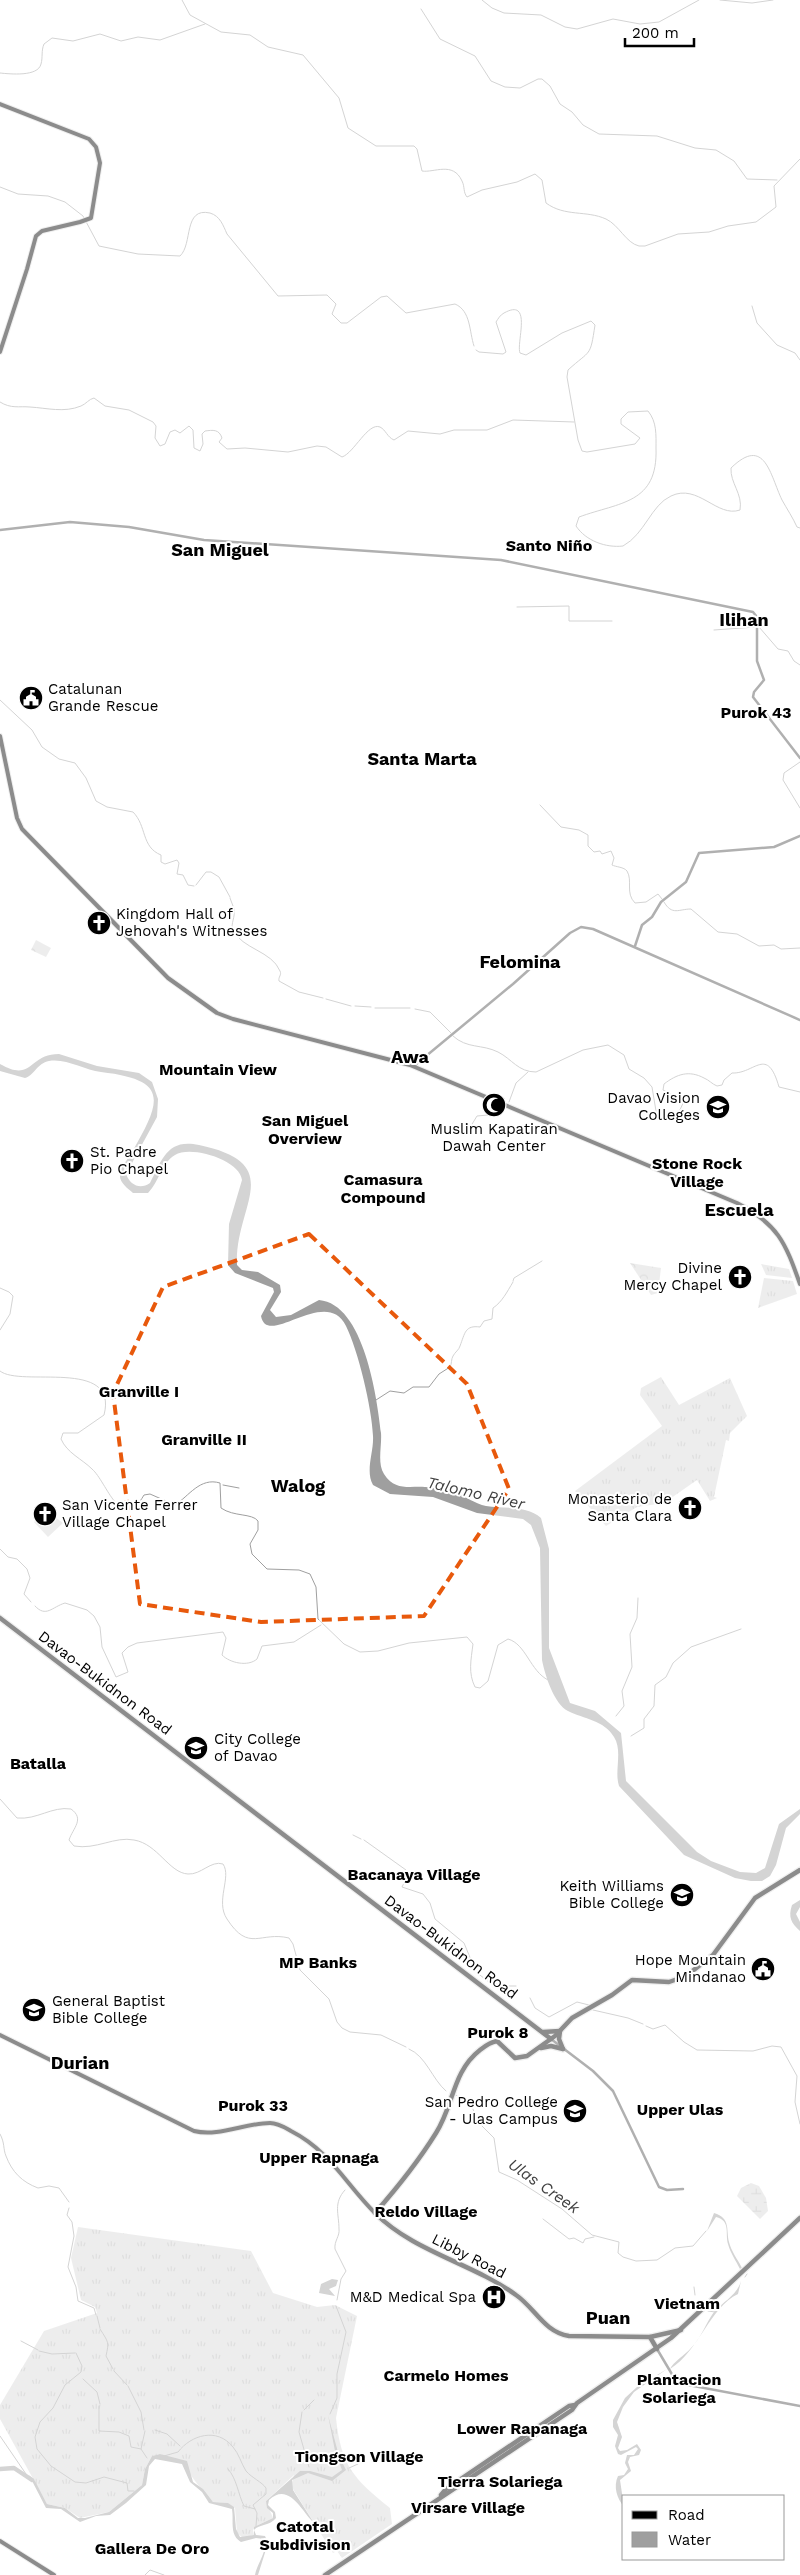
<svg xmlns="http://www.w3.org/2000/svg" width="800" height="2575" font-family="'Work Sans',sans-serif">
  <style>
    .grass { fill: url(#grass-tufts) }
    .wetland { fill: url(#wetland-marsh) }
    .park { fill: url(#park-crowns) }
    .water { fill: #9f9f9f }
    .lines { fill: none; stroke-linecap: round; stroke-linejoin: round }
    .stream { stroke: #9f9f9f; stroke-width: 1 }
    .river { stroke: #9f9f9f; stroke-width: 4.5 }
    .major-casing { stroke: #dbdbdb; stroke-width: 6 }
    .highway-casing { stroke: #dbdbdb; stroke-width: 7 }
    .minor { stroke: #515151; stroke-width: 2.5 }
    .major { stroke: #000; stroke-width: 4 }
    .highway { stroke: #000; stroke-width: 4.5 }
    .marked { fill: none; stroke: #e8590c; stroke-width: 4; stroke-dasharray: 10 6; stroke-linejoin: round }
    .labels { text-anchor: middle; dominant-baseline: central; stroke-width: 4; stroke-linejoin: round; paint-order: stroke }
    .poi-label { font-size: 15px; fill: #000; stroke: #fff; text-anchor: end }
    .street-label { font-size: 15px; fill: #000; stroke: #fff }
    .neighbourhood-label { font-size: 16px; font-weight: bold; fill: #000; stroke: #fff }
    .water-label { font-size: 16px; font-style: italic; fill: #404040; stroke: #fff }
    .quarter-label { font-size: 18px; font-weight: bold; fill: #000; stroke: #fff }
  </style>
  <defs>
    <pattern id="grass-tufts" width="24" height="20" patternUnits="userSpaceOnUse" patternTransform="scale(1.25)"><rect width="24" height="20" fill="#d8d8d8"/><path d="M3 7l-1-3M5 7V3M7 7l1-3M15 17l-1-3M17 17v-4M19 17l1-3" fill="none" stroke="#b8b8b8"/></pattern>
    <pattern id="wetland-marsh" width="20" height="14" patternUnits="userSpaceOnUse" patternTransform="scale(1.25)"><rect width="20" height="14" fill="#d8d8d8"/><path d="M1 5h8M5 5V1M11 12h8M15 12V8" fill="none" stroke="#b8b8b8"/></pattern>
    <pattern id="park-crowns" width="20" height="18" patternUnits="userSpaceOnUse" patternTransform="scale(1.25)"><rect width="20" height="18" fill="#d8d8d8"/><path d="M2 6a3 3 0 1 1 6 0M12 15a3 3 0 1 1 6 0" fill="none" stroke="#b8b8b8"/></pattern>
  </defs>
  <rect width="100%" height="100%" fill="#fff"/>
  <!-- grass -->
  <g class="grass">
    <polygon points="761,1264 789,1269 792,1278 766,1275"/>
    <polygon points="764,1278 793,1281 797,1294 758,1308"/>
    <polygon points="661,1377 679,1405 730,1378 747,1416 730,1433 729,1441 726,1440 714,1497 717,1498 710,1501 697,1480 664,1503 637,1507 606,1526 575,1491 662,1426 640,1395 641,1388"/>
    <path d="M78,2227L251,2251L273,2293L317,2307L335,2305L357,2316L336,2418C341,2466 354,2479 390,2508L392,2524L342,2558L337,2551L333,2553L291,2486L294,2475L266,2501L273,2518L256,2526L253,2530L254,2535L243,2538L237,2533L235,2508L227,2503L213,2502C199,2486 192,2479 182,2460L169,2458L160,2454L152,2456L145,2469L142,2485L109,2512L80,2518L65,2508L47,2504L0,2419V2405L44,2331L97,2313L95,2307L81,2300L71,2258Z"/>
  </g>
  <!-- wetland -->
  <polygon class="wetland" points="751,2183 759,2186 766,2198 768,2211 760,2219 737,2196 741,2188"/>
  <!-- park -->
  <g class="park">
    <polygon points="36,940 51,948 46,957 31,950"/>
    <polygon points="630,1263 661,1268 658,1293 651,1295"/>
    <polygon points="51,1514 63,1523 48,1537 34,1522 40,1517 44,1520"/>
  </g>
  <!-- water -->
  <g class="water">
    <path d="M59,1054L97,1066L139,1073L152,1082L158,1099L157,1117L126,1174C130,1185 140,1190 150,1183C162,1160 167,1138 199,1145C289,1164 234,1206 237,1265L242,1270L258,1272L280,1285L281,1292L270,1310L276,1317L291,1315L319,1300C364,1304 377,1397 381,1433C382,1446 377,1463 384,1474C395,1491 408,1486 425,1487C435,1487 445,1491 455,1493C466,1496 475,1504 486,1506C504,1509 527,1505 541,1518L549,1549V1648L570,1703L595,1711L621,1733L626,1781L697,1852L711,1861L740,1872L756,1873L765,1868L779,1824L800,1809V1814L786,1828L776,1865L770,1876L762,1881H751L735,1878L684,1855L619,1786C614,1771 623,1751 614,1737C604,1720 584,1719 568,1711C554,1704 545,1675 542,1660L540,1548L531,1525L523,1519L477,1513L433,1497L390,1494L373,1485C365,1471 374,1452 373,1436C372,1408 358,1350 346,1326C326,1285 267,1349 261,1316L274,1292L273,1288L235,1273L228,1265L229,1224L242,1180C240,1160 191,1145 175,1155C162,1162 159,1182 148,1193H133C128,1189 119,1182 120,1175C120,1166 128,1160 132,1152C162,1100 169,1080 101,1072C84,1070 66,1058 49,1061C37,1063 34,1076 25,1078L0,1071V1064C33,1083 28,1054 59,1054Z"/>
    <path d="M800,1900V1907L796,1914L800,1922V1931C791,1923 788,1917 792,1905Z"/>
    <path d="M714,2213C731,2218 726,2230 729,2242C731,2251 738,2260 742,2268L740,2269C736,2261 730,2252 728,2244C725,2233 731,2221 716,2217L707,2231Z"/>
    <polygon points="332,2279 338,2280 336,2286 329,2289 335,2296 319,2293 321,2284"/>
    <path d="M741,2281L738,2294C710,2307 699,2351 670,2369C673,2362 685,2355 691,2348C701,2338 706,2323 714,2312C724,2301 737,2295 741,2281Z"/>
    <path d="M667,2369L634,2392L623,2407L617,2422L622,2437L618,2448L620,2451L627,2450L637,2444L641,2450L639,2455L630,2457L628,2462L631,2471L620,2480L624,2507C617,2498 613,2487 618,2476L624,2475L628,2469L625,2463L627,2455H634L638,2449L636,2447L621,2455L618,2454L615,2446L618,2435L613,2427V2420L625,2398L637,2387Z"/>
    <path d="M328,2415L339,2456L346,2470L332,2481L308,2473L292,2480L293,2490L314,2523C302,2512 289,2481 269,2500L268,2505L275,2512L276,2518C270,2526 259,2524 254,2530L256,2535L265,2536L268,2543L258,2575H255C257,2563 268,2552 264,2539L256,2538L241,2542C229,2535 234,2521 232,2509L209,2503L202,2492L190,2482L182,2464L155,2459L149,2466L146,2485L126,2503L110,2515L96,2516L80,2522L61,2509L46,2508L29,2475L35,2481L47,2504L65,2508L78,2518H85L109,2512L142,2485L145,2469L152,2456L160,2454L187,2461L193,2482L203,2489L213,2502L228,2503L234,2507L236,2529L240,2537L254,2535V2527L273,2518V2513L267,2508L266,2501L300,2471H310L332,2477L342,2470L335,2451Z"/>
  </g>
  <g class="lines">
    <!-- stream -->
    <g class="stream">
      <path d="M182,0L190,15L221,32L250,35L268,47L303,55L339,98L348,128L376,146H414L417,149L422,171C434,173 453,161 462,181C465,187 463,192 467,197L482,190L517,182L535,174L542,180L546,203C565,217 586,210 606,219C619,225 626,243 639,246H645L678,234L709,232L728,226L756,222L776,207L774,186L800,159"/>
      <polyline points="482,0 492,8 504,13 541,15 565,27 577,29 613,19 640,24 659,22 699,0"/>
      <polyline points="720,0 752,3 773,0"/>
      <polyline points="421,9 440,39 475,56 491,81 505,87 520,88 538,79 542,79 550,86 560,104 572,112 583,125 599,134 657,136 695,148 716,150 734,161 747,179 777,180"/>
      <path d="M0,73C10,74 38,77 41,64C43,57 41,51 44,44L52,38L73,41L100,34L121,41L138,37L160,40L205,24"/>
      <path d="M0,187L18,194L48,196L65,202L83,216L99,246L138,254L180,256C193,244 183,207 210,213C220,216 223,225 227,234L278,296L327,295L336,304L332,314L341,323H347L381,297L387,296L406,313L455,304C471,311 469,331 474,346"/>
      <polyline points="752,306 757,323 777,345 795,353 800,360"/>
      <path d="M476,350L479,352L503,354L506,352L496,322C498,319 500,315 504,313C533,297 516,343 520,353L526,355L562,333L591,321L595,325C590,358 591,349 568,370L567,377L578,440L582,451L587,452L635,444L640,438L621,424V419L628,412L648,411C657,422 656,435 656,448C658,504 620,502 579,517L576,526C586,541 606,548 623,546C645,534 651,505 671,496C698,483 717,518 740,510C743,494 730,483 731,468C765,435 770,475 782,500C787,509 793,518 797,527L800,528"/>
      <path d="M0,402C11,409 19,406 30,407C47,408 64,413 81,406C86,404 89,399 94,398L105,406L129,410L153,422L156,426L155,438L160,446L165,444L170,432L175,430L180,433L189,426L193,430L194,448L200,451L203,444L202,434L205,431C213,430 219,429 222,438L219,442L227,449L245,448L288,452L317,446L326,447L342,457C354,453 368,422 380,427C386,430 387,437 394,440L408,431L440,434L454,430H487L513,420L574,422"/>
      <polyline points="517,607 569,606 569,621 612,621"/>
      <polyline points="759,627 778,649 788,651 794,661 800,665"/>
      <polyline points="714,630 756,627"/>
      <path d="M0,700L32,730L42,747L59,759L75,763L86,778L96,801L107,807L133,812C147,826 141,847 161,855V862L165,864L177,860L179,863L177,874L183,875L188,885L194,886"/>
      <polyline points="800,762 784,773 783,780 800,808"/>
      <path d="M540,805L561,827L579,830L588,835V846L594,852L600,851L602,854L611,851L614,858L612,865C616,867 624,867 627,871C633,881 625,893 635,903L646,902L658,894L662,899"/>
      <polyline points="196,885 206,872 211,872 219,877 230,897"/>
      <polyline points="230,898 233,906"/>
      <path d="M664,902C672,916 679,909 691,909L718,932L737,934L759,946L774,945L781,949L800,948"/>
      <path d="M234,908C236,917 230,924 233,930C242,949 272,951 280,971C282,975 278,977 279,981L299,992L323,998"/>
      <polyline points="326,999 351,1006"/>
      <polyline points="355,1006 371,1007"/>
      <polyline points="375,1008 410,1008"/>
      <polyline points="415,1009 430,1012 451,1033"/>
      <path d="M453,1036C467,1049 482,1044 498,1052C512,1059 518,1072 536,1072L583,1050L608,1045L624,1055L629,1069L644,1078L652,1087L656,1111L661,1115L674,1114L679,1112L684,1101L663,1090L664,1084C677,1074 689,1070 704,1078C709,1080 712,1084 717,1086L722,1085L724,1080L732,1073C755,1074 767,1045 779,1087L800,1092"/>
      <polyline points="509,1102 516,1083 528,1072"/>
      <polyline points="466,1134 477,1116 499,1114 507,1107"/>
      <polyline points="513,1281 514,1278 542,1261"/>
      <polyline points="0,1288 9,1292 13,1296 10,1314 0,1330"/>
      <path d="M0,1371C20,1388 119,1357 104,1415L78,1433H63L61,1439C67,1453 82,1459 92,1469C107,1482 121,1535 144,1495L150,1494L175,1505C189,1496 200,1477 220,1483L221,1508C234,1517 252,1513 258,1521V1530L250,1544L252,1554L267,1569L299,1570L310,1574L316,1587L318,1619L344,1644L360,1652L378,1651L409,1643L467,1637L473,1644C471,1660 468,1673 475,1687L480,1688L488,1681L498,1645L508,1639C526,1644 530,1671 548,1680"/>
      <path d="M376,1400L390,1391L404,1393L413,1387H429L439,1374L450,1367C452,1364 451,1359 453,1356C455,1352 459,1350 460,1346C465,1333 465,1325 480,1327L484,1321L492,1319L493,1308C502,1302 507,1292 513,1282"/>
      <polyline points="223,1485 239,1488"/>
      <polyline points="0,1549 8,1557 17,1559 27,1569 30,1578 24,1594 31,1602"/>
      <path d="M35,1606C46,1618 52,1607 65,1603L87,1610L94,1616L100,1627L102,1647L116,1677L128,1672L122,1653L128,1647L137,1643L223,1632L226,1638L222,1655C230,1663 248,1667 257,1659L262,1646L294,1642L321,1625"/>
      <polyline points="616,1716 624,1706 622,1691 632,1667 630,1634 637,1618 638,1598"/>
      <polyline points="631,1736 644,1728 644,1719 654,1706 655,1685 666,1677 673,1663 691,1647 741,1629"/>
      <path d="M0,1799L17,1818C37,1820 52,1806 71,1809C85,1819 73,1828 69,1840L74,1846C96,1850 115,1836 134,1840C158,1844 169,1873 188,1874C201,1875 211,1860 223,1864C232,1877 215,1901 227,1919C249,1953 260,1931 289,1938L293,1944L300,1970L329,1999L337,2022L342,2028L350,2032L381,2035L406,2047"/>
      <polyline points="353,1835 361,1839"/>
      <polyline points="364,1840 406,1870 406,1875"/>
      <polyline points="407,1876 407,1877"/>
      <polyline points="406,1879 402,1887 423,1894 430,1903 435,1919 464,1943 476,1972 489,1982"/>
      <polyline points="496,1984 497,1984"/>
      <polyline points="502,1986 516,1986"/>
      <polyline points="530,1998 535,2008 549,2017 577,2002 589,2005"/>
      <polyline points="593,2010 628,2018 643,2024"/>
      <polyline points="646,2026 653,2029 665,2025 684,2042 697,2050 753,2051 772,2046 781,2047 797,2076 795,2102 800,2124"/>
      <path d="M409,2049C426,2056 432,2079 446,2091"/>
      <polyline points="456,2095 472,2107 479,2123 494,2138 499,2172 517,2180 562,2209 592,2235 619,2242 618,2253 623,2257 636,2261 657,2260 675,2248 693,2246 706,2231"/>
      <path d="M0,2134C5,2143 3,2149 6,2156C12,2172 22,2182 38,2188L49,2186L59,2188L69,2202"/>
      <polyline points="69,2208 67,2215 72,2222 74,2236 68,2267 76,2287 78,2301 94,2308 96,2315"/>
      <polyline points="543,2219 569,2239 574,2238 583,2243 585,2239 594,2237"/>
      <polyline points="745,2277 747,2274"/>
      <polyline points="694,2287 695,2295"/>
      <path d="M337,2300L341,2279L346,2271L335,2249C334,2241 340,2236 339,2229C339,2214 333,2203 345,2190"/>
      <polyline points="708,2311 715,2312"/>
      <polyline points="97,2316 100,2328"/>
      <path d="M100,2329C109,2343 109,2342 106,2356L113,2369"/>
      <polyline points="21,2341 38,2350"/>
      <polyline points="39,2351 52,2354 75,2353"/>
      <polyline points="76,2353 82,2366 81,2372 65,2385 53,2408 40,2422 35,2437 37,2449 51,2466 75,2482 86,2483 104,2477 127,2483 128,2491 134,2491"/>
      <polyline points="114,2371 127,2385"/>
      <polyline points="83,2379 97,2392 100,2404"/>
      <polyline points="128,2386 141,2412 144,2430"/>
      <polyline points="99,2406 99,2431 119,2432 129,2436 131,2447 141,2449"/>
      <polyline points="304,2410 314,2400"/>
      <polyline points="302,2412 299,2432 309,2467"/>
      <polyline points="330,2414 337,2398 337,2374 346,2332 336,2306"/>
      <polyline points="155,2430 167,2434 180,2446"/>
      <polyline points="145,2431 141,2449 147,2458"/>
      <polyline points="0,2436 26,2474"/>
      <path d="M164,2456L178,2452C191,2435 217,2427 233,2447C239,2454 241,2463 246,2471C252,2478 262,2482 266,2488V2494L253,2505L257,2513L256,2526"/>
      <polyline points="349,2468 358,2464"/>
      <path d="M228,2469C237,2479 238,2494 244,2506L255,2509"/>
      <polyline points="145,2575 150,2570 164,2575"/>
    </g>
    <!-- river -->
    <polyline class="river" points="0,2469 14,2468 32,2480"/>
    <!-- major casing -->
    <g class="major-casing">
      <g id="major">
        <polyline points="0,104 89,139 96,147 100,163 91,218 80,222 42,231 36,236 27,269 0,352"/>
        <path d="M0,736L17,818L22,829L168,978L217,1013L233,1019L410,1065L737,1203C778,1224 785,1242 800,1284"/>
        <path d="M0,2035L194,2131C219,2137 245,2123 270,2123C278,2123 284,2127 291,2131C330,2151 345,2183 375,2213"/>
        <polyline points="0,2541 54,2575"/>
      </g>
    </g>
    <!-- highway casing -->
    <g class="highway-casing">
      <g id="highway">
        <polyline points="0,1618 551,2039"/>
        <polyline points="560,2031 559,2039 563,2049"/>
        <polyline points="543,2032 560,2031"/>
        <polyline points="541,2048 551,2046 563,2049"/>
        <path d="M681,2330L650,2337L569,2336C544,2332 535,2308 516,2295C472,2263 414,2252 375,2213C397,2188 418,2162 436,2133C454,2105 452,2072 480,2050C485,2046 490,2042 497,2041L515,2058L527,2056L555,2036L572,2018L612,1995L632,1980L669,1982L686,1976L713,1955L755,1898L800,1870"/>
        <polyline points="650,2337 657,2349"/>
        <polyline points="441,2495 446,2489 569,2406 575,2405"/>
        <polyline points="325,2575 572,2410 577,2403 671,2338 800,2218"/>
      </g>
    </g>
    <!-- minor -->
    <g class="minor">
      <polyline points="0,530 70,522 129,527 204,540 501,560 753,612 757,617 757,661 764,680 754,692 753,697 800,758"/>
      <polyline points="635,946 642,925 652,917 661,902 686,882 699,853 774,847 800,836"/>
      <polyline points="414,1066 513,984 570,933 581,927 593,929 800,1020"/>
      <polyline points="551,2039 593,2071 613,2091 659,2187 667,2190 683,2189"/>
      <polyline points="657,2349 673,2376 683,2384 800,2406"/>
    </g>
    <!-- major -->
    <use href="#major" class="major"/>
    <!-- highway -->
    <use href="#highway" class="highway"/>
  </g>
  <!-- marked area -->
  <path d="M0 0H800V2575H0ZM309,1234L467,1384L509,1489L424,1616L261,1622L140,1604L113,1393L163,1287Z" fill="#fff" fill-opacity=".55" fill-rule="evenodd"/>
  <path class="marked" d="M309,1234L467,1384L509,1489L424,1616L261,1622L140,1604L113,1393L163,1287Z"/>
  <!-- icons -->
  <defs>
    <g id="civic-disc" transform="scale(1.25)"><circle r="9.5" fill="#000" stroke="#fff"/><path d="M-.6-6.5H3V-4.5H.6V-3L4-1V1h2V6H-6V1h2V-1L-.6-3ZM-1.2 2.5V6h2.4V2.5Z" fill="#fff"/></g>
    <g id="church-disc" transform="scale(1.25)"><circle r="9.5" fill="#000" stroke="#fff"/><path d="M-1.2-6h2.4v3.5h3.3v2.4h-3.3V6h-2.4V-.1h-3.3v-2.4h3.3Z" fill="#fff"/></g>
    <g id="mosque-disc" transform="scale(1.25)"><circle r="9.5" fill="#000" stroke="#fff"/><path d="M3.5-4.9A6 6 0 1 0 3.5 4.9A5 5 0 1 1 3.5-4.9Z" fill="#fff"/></g>
    <g id="university-disc" transform="scale(1.25)"><circle r="9.5" fill="#000" stroke="#fff"/><path d="M0-5L7-2L0 1L-7-2ZM-4 1L0 2.5L4 1V4Q0 6-4 4Z" fill="#fff"/></g>
    <g id="hospital-disc" transform="scale(1.25)"><circle r="9.5" fill="#000" stroke="#fff"/><path d="M-5-5h3v3.5h4V-5h3V5h-3V1.5h-4V5h-3Z" fill="#fff"/></g>
  </defs>
  <g fill-rule="evenodd">
    <use href="#civic-disc" x="31" y="698"/>
    <use href="#church-disc" x="99" y="923"/>
    <use href="#mosque-disc" x="494" y="1105"/>
    <use href="#university-disc" x="718" y="1107"/>
    <use href="#church-disc" x="72" y="1161"/>
    <use href="#church-disc" x="740" y="1277"/>
    <use href="#church-disc" x="690" y="1508"/>
    <use href="#church-disc" x="45" y="1514"/>
    <use href="#university-disc" x="196" y="1748"/>
    <use href="#university-disc" x="682" y="1895"/>
    <use href="#civic-disc" x="763" y="1969"/>
    <use href="#university-disc" x="34" y="2010"/>
    <use href="#university-disc" x="575" y="2111"/>
    <use href="#hospital-disc" x="494" y="2297"/>
  </g>
  <g class="labels">
    <!-- poi labels -->
    <g class="poi-label">
      <text x="48" y="689" text-anchor="start">Catalunan<tspan x="48" dy="17">Grande Rescue</tspan></text>
      <text x="116" y="914" text-anchor="start">Kingdom Hall of<tspan x="116" dy="17">Jehovah's Witnesses</tspan></text>
      <text x="700" y="1098">Davao Vision<tspan x="700" dy="17">Colleges</tspan></text>
      <text x="494" y="1129" text-anchor="middle">Muslim Kapatiran<tspan x="494" dy="17">Dawah Center</tspan></text>
      <text x="90" y="1152" text-anchor="start">St. Padre<tspan x="90" dy="17">Pio Chapel</tspan></text>
      <text x="722" y="1268">Divine<tspan x="722" dy="17">Mercy Chapel</tspan></text>
      <text x="672" y="1499">Monasterio de<tspan x="672" dy="17">Santa Clara</tspan></text>
      <text x="62" y="1505" text-anchor="start">San Vicente Ferrer<tspan x="62" dy="17">Village Chapel</tspan></text>
      <text x="214" y="1739" text-anchor="start">City College<tspan x="214" dy="17">of Davao</tspan></text>
      <text x="664" y="1886">Keith Williams<tspan x="664" dy="17">Bible College</tspan></text>
      <text x="746" y="1960">Hope Mountain<tspan x="746" dy="17">Mindanao</tspan></text>
      <text x="52" y="2001" text-anchor="start">General Baptist<tspan x="52" dy="17">Bible College</tspan></text>
      <text x="558" y="2102">San Pedro College<tspan x="558" dy="17">- Ulas Campus</tspan></text>
      <text x="476" y="2297">M&amp;D Medical Spa</text>
    </g>
    <!-- street labels -->
    <g class="street-label">
      <text transform="translate(105 1683) rotate(37)">Davao-Bukidnon Road</text>
      <text transform="translate(451 1947) rotate(37)">Davao-Bukidnon Road</text>
      <text transform="translate(469 2256) rotate(27)">Libby Road</text>
    </g>
    <!-- neighbourhood labels -->
    <g class="neighbourhood-label">
      <text x="549" y="545">Santo Niño</text>
      <text x="756" y="712">Purok 43</text>
      <text x="218" y="1069">Mountain View</text>
      <text x="305" y="1120">San Miguel<tspan x="305" dy="18">Overview</tspan></text>
      <text x="697" y="1163">Stone Rock<tspan x="697" dy="18">Village</tspan></text>
      <text x="383" y="1179">Camasura<tspan x="383" dy="18">Compound</tspan></text>
      <text x="139" y="1391">Granville I</text>
      <text x="204" y="1439">Granville II</text>
      <text x="38" y="1763">Batalla</text>
      <text x="414" y="1874">Bacanaya Village</text>
      <text x="318" y="1962">MP Banks</text>
      <text x="498" y="2032">Purok 8</text>
      <text x="253" y="2105">Purok 33</text>
      <text x="680" y="2109">Upper Ulas</text>
      <text x="319" y="2157">Upper Rapnaga</text>
      <text x="426" y="2211">Reldo Village</text>
      <text x="687" y="2303">Vietnam</text>
      <text x="446" y="2375">Carmelo Homes</text>
      <text x="679" y="2379">Plantacion<tspan x="679" dy="18">Solariega</tspan></text>
      <text x="522" y="2428">Lower Rapanaga</text>
      <text x="359" y="2456">Tiongson Village</text>
      <text x="500" y="2481">Tierra Solariega</text>
      <text x="468" y="2507">Virsare Village</text>
      <text x="305" y="2526">Catotal<tspan x="305" dy="18">Subdivision</tspan></text>
      <text x="152" y="2548">Gallera De Oro</text>
    </g>
    <!-- water labels -->
    <g class="water-label">
      <text transform="translate(476 1493) rotate(13)">Talomo River</text>
      <text transform="translate(544 2186) rotate(35)">Ulas Creek</text>
    </g>
    <!-- quarter labels -->
    <g class="quarter-label">
      <text x="220" y="549">San Miguel</text>
      <text x="744" y="619">Ilihan</text>
      <text x="422" y="758">Santa Marta</text>
      <text x="520" y="961">Felomina</text>
      <text x="410" y="1056">Awa</text>
      <text x="739" y="1209">Escuela</text>
      <text x="298" y="1485">Walog</text>
      <text x="80" y="2062">Durian</text>
      <text x="608" y="2317">Puan</text>
    </g>
  </g>
  <!-- legend -->
  <rect x="622" y="2495" width="162" height="65" fill="#ffffff" stroke="#999999"/>
  <rect x="632" y="2511" width="25" height="8" fill="#000000" stroke="#999999"/>
  <text x="668" y="2520" font-size="15" fill="#000000">Road</text>
  <rect x="632" y="2532" width="25" height="15" fill="#9f9f9f" stroke="#999999"/>
  <text x="668" y="2545" font-size="15" fill="#000000">Water</text>
  <!-- scale -->
  <path d="M625 38v8h69v-8" fill="none" stroke="#000000" stroke-width="2.5"/>
  <text x="632" y="38" font-size="15" fill="#000000" stroke="#ffffff" stroke-width="4" paint-order="stroke">200 m</text>
</svg>
